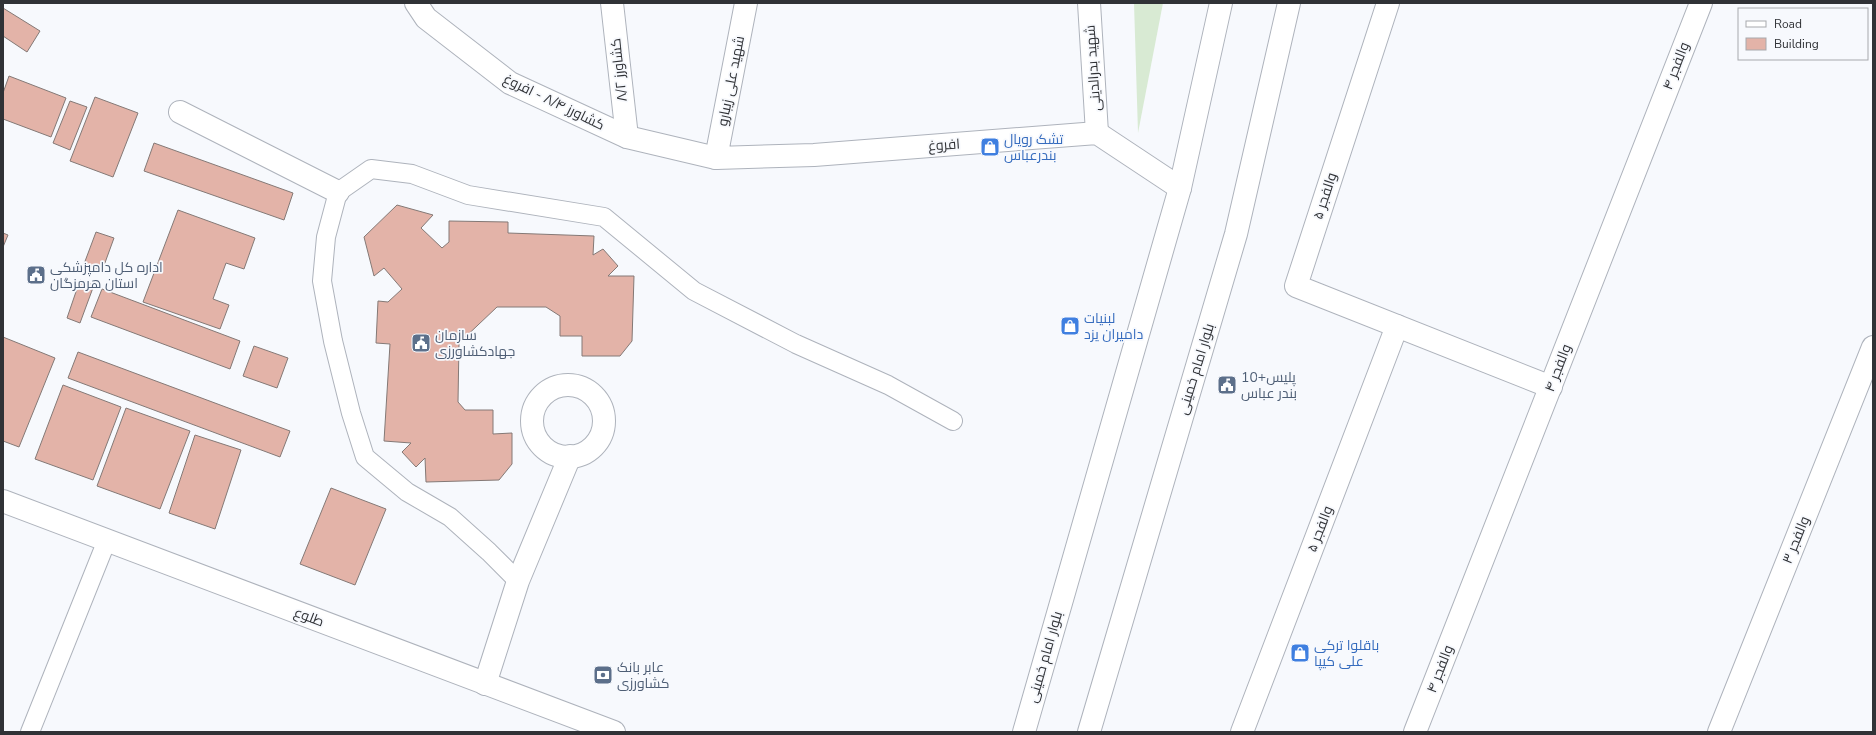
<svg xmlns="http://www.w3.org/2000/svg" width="1876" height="735" font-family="'Nunito Sans',Cairo,sans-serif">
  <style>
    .green { fill: #d8ead3 }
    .building { fill: #e3b3a8; stroke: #847976 }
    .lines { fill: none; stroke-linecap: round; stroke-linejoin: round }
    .lane-casing { stroke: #aeb3bc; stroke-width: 20 }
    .street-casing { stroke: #aeb3bc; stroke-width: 24 }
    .secondary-casing { stroke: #aeb3bc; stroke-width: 24 }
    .primary-casing { stroke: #aeb3bc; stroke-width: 24 }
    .lane { stroke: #fff; stroke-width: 18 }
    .street { stroke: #fff; stroke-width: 22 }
    .secondary { stroke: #fff; stroke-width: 22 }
    .primary { stroke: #fff; stroke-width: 22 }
    .labels { text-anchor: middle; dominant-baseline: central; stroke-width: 3.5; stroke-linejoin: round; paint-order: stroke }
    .street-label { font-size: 14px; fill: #303236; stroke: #f7f9fd }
    .shop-label { font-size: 14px; fill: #366cbe; stroke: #f7f9fd; text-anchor: start }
    .service-label { font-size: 14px; fill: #4e5e75; stroke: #f7f9fd; text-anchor: start }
  </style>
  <rect width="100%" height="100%" fill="#f7f9fd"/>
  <!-- green -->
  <polygon class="green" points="1134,3 1163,3 1138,133"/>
  <!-- building -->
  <g class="building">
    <polygon points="3,8 40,31 27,52 3,36"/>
    <polygon points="9,76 66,98 51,137 3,119 3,93"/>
    <polygon points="95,97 138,113 113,177 70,161"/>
    <polygon points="70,101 87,107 70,150 53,143"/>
    <polygon points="154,143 293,193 284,220 144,171"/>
    <polygon points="397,205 433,215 421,228 442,248 449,242 449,221 508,222 508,233 594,236 593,255 603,249 618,266 608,276 634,276 632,341 620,356 582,356 582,336 560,336 560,316 546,307 497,307 459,343 458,402 465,410 493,410 493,434 512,433 512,464 499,480 426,482 425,458 416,467 402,452 411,443 384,441 390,344 376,343 378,301 388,302 402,289 384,268 374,276 364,237"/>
    <polygon points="178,210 255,238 244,269 226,263 213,299 229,305 220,329 143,302"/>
    <polygon points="96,232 114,238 102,271 84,264"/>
    <polygon points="3,233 8,235 3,247"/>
    <polygon points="80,280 94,285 80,323 67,318"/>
    <polygon points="102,289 240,341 230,369 91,317"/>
    <polygon points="3,337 55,358 19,447 3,441"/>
    <polygon points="254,346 288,358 277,388 243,376"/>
    <polygon points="78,352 290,431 280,457 68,378"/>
    <polygon points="63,385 121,407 93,480 35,459"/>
    <polygon points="126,408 190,431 160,509 97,486"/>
    <polygon points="195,435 241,450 215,529 169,513"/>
    <polygon points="331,488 386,509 355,585 300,564"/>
  </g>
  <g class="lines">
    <!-- lane casing -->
    <g class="lane-casing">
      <g id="lane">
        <polyline points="518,581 489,552 450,517 407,492 365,457 351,413 333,341 322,281 326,237 338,192 371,169 412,174 468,195 604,217 694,291 796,344 888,385 953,421"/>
        <polyline points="30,732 107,540"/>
      </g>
    </g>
    <!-- street casing -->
    <g class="street-casing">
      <g id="street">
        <polyline points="416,3 426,18 510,83 627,137 716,158"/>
        <polyline points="612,3 627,137"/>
        <polyline points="1089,3 1097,133"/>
        <polyline points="1388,3 1296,286 1551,387"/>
        <polyline points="180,112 338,192"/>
        <circle cx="568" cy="421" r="36"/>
        <polyline points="485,684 518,581 570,456"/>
        <polyline points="1242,732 1397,326"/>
        <polyline points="1415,732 1701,3"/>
        <polyline points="1719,732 1873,347"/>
      </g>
    </g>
    <!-- secondary casing -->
    <g class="secondary-casing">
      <g id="secondary">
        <polyline points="746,3 716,158 814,155 1097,133 1180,188"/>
        <polyline points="3,501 614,732"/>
      </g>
    </g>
    <!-- primary casing -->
    <g class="primary-casing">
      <g id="primary">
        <polyline points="1024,732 1180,188 1221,3"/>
        <polyline points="1089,732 1236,234 1289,3"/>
      </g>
    </g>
    <!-- lane -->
    <use href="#lane" class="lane"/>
    <!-- street -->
    <use href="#street" class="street"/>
    <!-- secondary -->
    <use href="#secondary" class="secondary"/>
    <!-- primary -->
    <use href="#primary" class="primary"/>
  </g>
  <!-- icons -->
  <defs>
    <g id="shop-square" transform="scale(1)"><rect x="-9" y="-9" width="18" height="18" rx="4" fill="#3f7fe0" stroke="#f7f9fd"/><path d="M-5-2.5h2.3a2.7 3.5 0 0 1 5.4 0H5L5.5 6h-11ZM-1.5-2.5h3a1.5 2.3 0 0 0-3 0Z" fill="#fff"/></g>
    <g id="civic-square" transform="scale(1)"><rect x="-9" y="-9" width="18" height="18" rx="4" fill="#5c6f8a" stroke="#f7f9fd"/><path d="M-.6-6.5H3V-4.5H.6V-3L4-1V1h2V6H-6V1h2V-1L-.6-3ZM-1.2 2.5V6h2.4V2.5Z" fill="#fff"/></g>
    <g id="bank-square" transform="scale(1)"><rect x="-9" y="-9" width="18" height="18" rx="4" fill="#5c6f8a" stroke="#f7f9fd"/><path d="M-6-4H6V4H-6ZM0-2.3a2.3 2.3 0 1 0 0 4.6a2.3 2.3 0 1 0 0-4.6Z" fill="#fff"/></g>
  </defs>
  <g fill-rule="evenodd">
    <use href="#shop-square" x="990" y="147"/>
    <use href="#civic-square" x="36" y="275"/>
    <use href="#shop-square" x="1070" y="326"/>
    <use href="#civic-square" x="421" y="343"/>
    <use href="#civic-square" x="1227" y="385"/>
    <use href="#shop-square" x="1300" y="653"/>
    <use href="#bank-square" x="603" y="675"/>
  </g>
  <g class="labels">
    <!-- street labels -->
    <g class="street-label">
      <text transform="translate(1676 66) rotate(-69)">والفجر ۴</text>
      <text transform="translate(1093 68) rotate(-94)">شهید بدرالدینی</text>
      <text transform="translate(619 70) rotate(-96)">کشاورز ۸/۲</text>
      <text transform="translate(731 81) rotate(-79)">شهید علی زیبارو</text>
      <text transform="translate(554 102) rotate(26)">کشاورز ۸/۴ - افروغ</text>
      <text transform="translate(944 145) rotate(-4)">افروغ</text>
      <text transform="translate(1325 196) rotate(-72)">والفجر ۵</text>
      <text transform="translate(1558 368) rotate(-69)">والفجر ۴</text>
      <text transform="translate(1196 369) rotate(-73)">بلوار امام خمینی</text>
      <text transform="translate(1320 529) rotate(-69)">والفجر ۵</text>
      <text transform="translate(1796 540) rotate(-68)">والفجر ۳</text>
      <text transform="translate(309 617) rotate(21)">طلوع</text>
      <text transform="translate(1045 657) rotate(-74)">بلوار امام خمینی</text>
      <text transform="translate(1440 669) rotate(-69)">والفجر ۴</text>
    </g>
    <!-- shop labels -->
    <g class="shop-label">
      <text x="1004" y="139">تشک رویال<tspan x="1004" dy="16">بندرعباس</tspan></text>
      <text x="1084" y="318">لبنیات<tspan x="1084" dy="16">دامیران یزد</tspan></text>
      <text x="1314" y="645">باقلوا ترکی<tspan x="1314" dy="16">علی کیپا</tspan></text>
    </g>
    <!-- service labels -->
    <g class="service-label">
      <text x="50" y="267">اداره کل دامپزشکی<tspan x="50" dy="16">استان هرمزگان</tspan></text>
      <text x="435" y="335">سازمان<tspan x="435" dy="16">جهادکشاورزی</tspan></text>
      <text x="1241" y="377">پليس+10<tspan x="1241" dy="16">بندر عباس</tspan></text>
      <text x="617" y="667">عابر بانک<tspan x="617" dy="16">کشاورزی</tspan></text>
    </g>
  </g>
  <!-- border -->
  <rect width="1876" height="735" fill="none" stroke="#303236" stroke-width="8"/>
  <!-- legend -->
  <rect x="1738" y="8" width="130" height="52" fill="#f7f9fd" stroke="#a7a9ad"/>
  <rect x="1746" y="21" width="20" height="6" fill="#ffffff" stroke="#a7a9ad"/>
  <text x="1774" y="28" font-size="12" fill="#303236">Road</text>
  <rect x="1746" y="38" width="20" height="12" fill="#e3b3a8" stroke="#a7a9ad"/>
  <text x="1774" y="48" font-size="12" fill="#303236">Building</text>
</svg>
